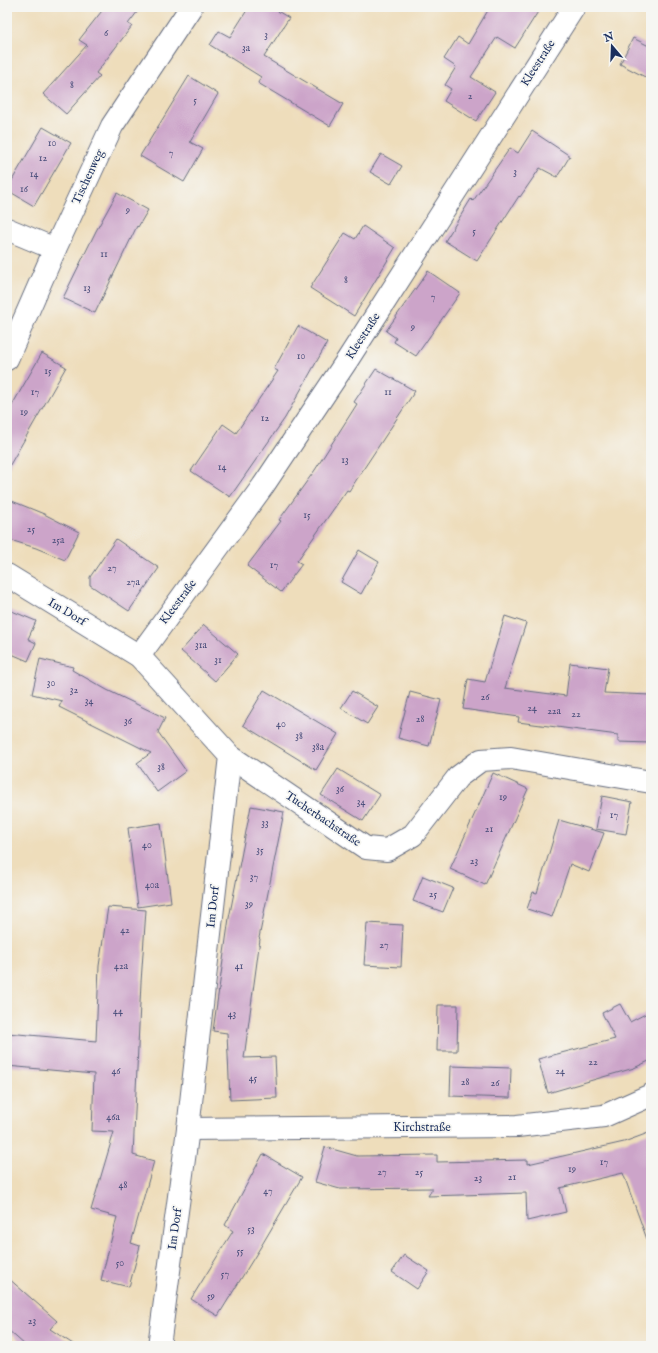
<svg xmlns="http://www.w3.org/2000/svg" width="658" height="1353" font-family="'IM FELL English',serif">
  <style>
    .building { fill: #cca4c9 }
    .lines { fill: none; stroke-linecap: round; stroke-linejoin: round }
    .minor-casing { stroke: #656c7f; stroke-width: 24 }
    .minor { stroke: #fff; stroke-width: 22 }
    .labels { text-anchor: middle; dominant-baseline: central; stroke-width: 3.5; stroke-linejoin: round; paint-order: stroke }
    .number-label { font-size: 10px; fill: #474c79 }
    .street-label { font-size: 12px; fill: #1b2f5e; stroke: #f6f6f2 }
  </style>
  <rect width="100%" height="100%" fill="#f6f6f2"/>
  <filter id="ink" filterUnits="userSpaceOnUse"><feTurbulence type="fractalNoise" baseFrequency=".025" numOctaves="2"/><feDisplacementMap in="SourceGraphic" scale="8" xChannelSelector="R" yChannelSelector="G"/><feConvolveMatrix kernelMatrix="1 2 1 2 8 2 1 2 1" color-interpolation-filters="sRGB"/></filter>
  <filter id="wash" filterUnits="userSpaceOnUse"><feTurbulence type="fractalNoise" baseFrequency=".012" numOctaves="4" result="noise"/><feDisplacementMap in="SourceGraphic" scale="16" xChannelSelector="R" yChannelSelector="G"/><feGaussianBlur stdDeviation="0.9" result="paint"/><feColorMatrix in="noise" values="0 0 0 0 0 0 0 0 0 0 0 0 0 0 0 0 0 1.4 0 .05"/><feComposite in="paint" operator="in"/></filter>
  <g filter="url(#wash)">
    <rect width="100%" height="100%" fill="#edb"/>
    <g id="blocks">
      <!-- building -->
      <g class="building">
        <polygon points="105,7 141,7 128,24 132,26 96,73 100,76 66,114 43,94 87,45 79,40"/>
        <polygon points="249,7 271,7 289,18 264,57 343,104 330,126 258,83 261,77 210,45 219,31 230,37"/>
        <polygon points="490,7 541,7 515,48 497,37 471,77 495,92 476,121 444,101 451,89 445,85 456,67 444,59 458,37 468,44"/>
        <polygon points="633,38 651,47 651,80 620,64"/>
        <polygon points="189,76 218,94 190,142 203,149 184,182 140,156"/>
        <polygon points="43,127 71,143 34,206 7,190 7,189"/>
        <polygon points="532,131 570,156 557,177 540,168 520,197 519,196 477,261 445,241 471,199 473,201 510,148 518,153"/>
        <polygon points="381,154 402,166 391,184 370,172"/>
        <polygon points="117,193 148,210 138,227 137,226 95,313 63,298 96,231"/>
        <polygon points="363,226 395,248 354,316 310,288 345,233 355,239"/>
        <polygon points="428,271 460,293 416,356 394,342 396,338 386,331"/>
        <polygon points="298,326 327,343 285,418 230,497 191,471 223,424 236,433 278,371 274,369"/>
        <polygon points="42,353 66,367 7,470 7,414"/>
        <polygon points="376,369 415,391 349,491 347,490 297,561 302,564 281,592 247,566 281,521 279,520 315,470 357,404 354,402"/>
        <polygon points="7,499 44,514 79,532 65,560 36,548 7,539"/>
        <polygon points="116,539 159,568 129,611 90,585 90,577"/>
        <polygon points="359,550 379,562 361,594 341,582"/>
        <polygon points="7,609 36,621 28,639 36,643 28,661 7,652"/>
        <polygon points="505,616 526,623 505,688 566,696 570,663 608,668 604,693 650,695 649,712 651,712 651,743 618,742 618,735 518,722 519,717 463,709 468,679 485,682"/>
        <polygon points="204,625 238,654 215,681 181,651"/>
        <polygon points="40,659 73,667 72,670 107,690 165,718 158,732 186,771 157,792 137,763 151,753 59,707 62,701 32,694"/>
        <polygon points="264,690 338,734 316,770 243,725"/>
        <polygon points="352,691 378,707 367,724 341,708"/>
        <polygon points="410,692 441,700 429,746 398,738"/>
        <polygon points="338,769 380,795 363,821 321,795"/>
        <polygon points="493,773 528,789 485,885 450,869"/>
        <polygon points="602,796 632,802 626,834 596,829"/>
        <polygon points="251,806 284,812 259,938 260,939 244,1058 275,1057 277,1098 230,1100 227,1033 213,1031 229,918"/>
        <polygon points="559,820 604,833 589,872 570,864 552,917 527,909 533,892 537,893"/>
        <polygon points="161,823 171,902 138,907 128,828"/>
        <polygon points="423,876 453,888 443,912 413,901"/>
        <polygon points="108,907 146,910 141,982 133,1155 154,1161 131,1243 140,1246 129,1287 101,1280 117,1217 91,1210 114,1132 92,1131 94,1074 7,1066 7,1033 96,1041 99,966"/>
        <polygon points="367,923 403,925 401,967 364,965"/>
        <polygon points="620,1004 630,1022 651,1011 651,1060 634,1068 548,1093 538,1059 615,1039 602,1013"/>
        <polygon points="438,1005 458,1005 457,1051 437,1051"/>
        <polygon points="451,1066 511,1068 510,1098 450,1096"/>
        <polygon points="651,1132 651,1242 648,1242 623,1173 560,1188 566,1212 527,1221 526,1193 428,1196 433,1188 340,1189 315,1182 325,1147 357,1156 437,1155 437,1162 528,1160 528,1164 624,1142"/>
        <polygon points="263,1154 302,1177 260,1248 218,1316 191,1299 233,1231 225,1225"/>
        <polygon points="404,1255 429,1271 417,1289 392,1272"/>
        <polygon points="7,1277 57,1321 50,1329 76,1346 26,1346 7,1329"/>
      </g>
    </g>
  </g>
  <g filter="url(#ink)">
    <use href="#blocks" fill-opacity="0" stroke="#656c7f" stroke-width="1"/>
    <g class="lines">
      <!-- minor casing -->
      <g class="minor-casing">
        <g id="minor">
          <polyline points="7,229 55,249"/>
          <polyline points="7,359 55,249 112,126 191,7"/>
          <polyline points="7,575 139,656 230,756 188,1129 159,1346"/>
          <polyline points="139,656 263,486 348,359 574,7"/>
          <polyline points="230,756 366,848 387,850 413,835 458,777 481,760 511,758 651,782"/>
          <polyline points="188,1129 517,1126 604,1116 651,1095"/>
        </g>
      </g>
      <!-- minor -->
      <use href="#minor" class="minor"/>
    </g>
  </g>
  <g class="labels">
    <!-- number labels -->
    <g class="number-label">
      <text x="106" y="33">6</text>
      <text x="266" y="35">3</text>
      <text x="246" y="48">3a</text>
      <text x="72" y="85">8</text>
      <text x="470" y="96">2</text>
      <text x="195" y="100">5</text>
      <text x="52" y="143">10</text>
      <text x="171" y="153">7</text>
      <text x="43" y="158">12</text>
      <text x="515" y="172">3</text>
      <text x="34" y="174">14</text>
      <text x="24" y="189">16</text>
      <text x="128" y="210">9</text>
      <text x="474" y="231">5</text>
      <text x="104" y="254">11</text>
      <text x="346" y="280">8</text>
      <text x="87" y="288">13</text>
      <text x="433" y="297">7</text>
      <text x="413" y="327">9</text>
      <text x="301" y="356">10</text>
      <text x="48" y="371">15</text>
      <text x="35" y="392">17</text>
      <text x="388" y="392">11</text>
      <text x="24" y="412">19</text>
      <text x="265" y="418">12</text>
      <text x="345" y="460">13</text>
      <text x="222" y="467">14</text>
      <text x="307" y="515">15</text>
      <text x="31" y="529">25</text>
      <text x="58" y="540">25a</text>
      <text x="274" y="565">17</text>
      <text x="112" y="568">27</text>
      <text x="133" y="582">27a</text>
      <text x="201" y="645">31a</text>
      <text x="218" y="660">31</text>
      <text x="51" y="683">30</text>
      <text x="74" y="690">32</text>
      <text x="485" y="697">26</text>
      <text x="89" y="701">34</text>
      <text x="532" y="708">24</text>
      <text x="554" y="711">22a</text>
      <text x="576" y="714">22</text>
      <text x="420" y="719">28</text>
      <text x="128" y="721">36</text>
      <text x="281" y="724">40</text>
      <text x="299" y="736">38</text>
      <text x="318" y="747">38a</text>
      <text x="161" y="767">38</text>
      <text x="340" y="789">36</text>
      <text x="503" y="797">19</text>
      <text x="361" y="802">34</text>
      <text x="614" y="815">17</text>
      <text x="265" y="823">33</text>
      <text x="489" y="829">21</text>
      <text x="147" y="845">40</text>
      <text x="260" y="850">35</text>
      <text x="474" y="861">23</text>
      <text x="254" y="877">37</text>
      <text x="152" y="885">40a</text>
      <text x="433" y="894">25</text>
      <text x="249" y="904">39</text>
      <text x="125" y="930">42</text>
      <text x="384" y="945">27</text>
      <text x="121" y="966">42a</text>
      <text x="239" y="966">41</text>
      <text x="118" y="1011">44</text>
      <text x="232" y="1014">43</text>
      <text x="593" y="1062">22</text>
      <text x="116" y="1071">46</text>
      <text x="560" y="1071">24</text>
      <text x="253" y="1078">45</text>
      <text x="465" y="1082">28</text>
      <text x="495" y="1083">26</text>
      <text x="113" y="1117">46a</text>
      <text x="604" y="1162">17</text>
      <text x="572" y="1169">19</text>
      <text x="382" y="1172">27</text>
      <text x="419" y="1172">25</text>
      <text x="512" y="1177">21</text>
      <text x="478" y="1178">23</text>
      <text x="123" y="1185">48</text>
      <text x="268" y="1191">47</text>
      <text x="251" y="1229">53</text>
      <text x="240" y="1251">55</text>
      <text x="120" y="1263">50</text>
      <text x="225" y="1274">57</text>
      <text x="211" y="1296">59</text>
      <text x="32" y="1321">23</text>
    </g>
    <!-- street labels -->
    <g class="street-label">
      <text transform="translate(538 63) rotate(-57)">Kleestraße</text>
      <text transform="translate(88 177) rotate(-65)">Tischenweg</text>
      <text transform="translate(363 336) rotate(-57)">Kleestraße</text>
      <text transform="translate(178 602) rotate(-53)">Kleestraße</text>
      <text transform="translate(67 612) rotate(31)">Im Dorf</text>
      <text transform="translate(323 819) rotate(34)">Tucherbachstraße</text>
      <text transform="translate(213 907) rotate(-84)">Im Dorf</text>
      <text x="422" y="1127">Kirchstraße</text>
      <text transform="translate(175 1229) rotate(-82)">Im Dorf</text>
    </g>
  </g>
  <!-- margin -->
  <rect width="658" height="1353" fill="none" stroke="#f6f6f2" stroke-width="24"/>
  <!-- north arrow -->
  <g transform="translate(612 46) rotate(341)" stroke="#f6f6f2" stroke-width="3" paint-order="stroke">
  <path d="M0-3L7 15L0 10L-7 15Z" fill="#1b2f5e"/>
  <text y="-6" font-size="11" font-weight="bold" text-anchor="middle" fill="#1b2f5e">N</text>
  </g>
</svg>
